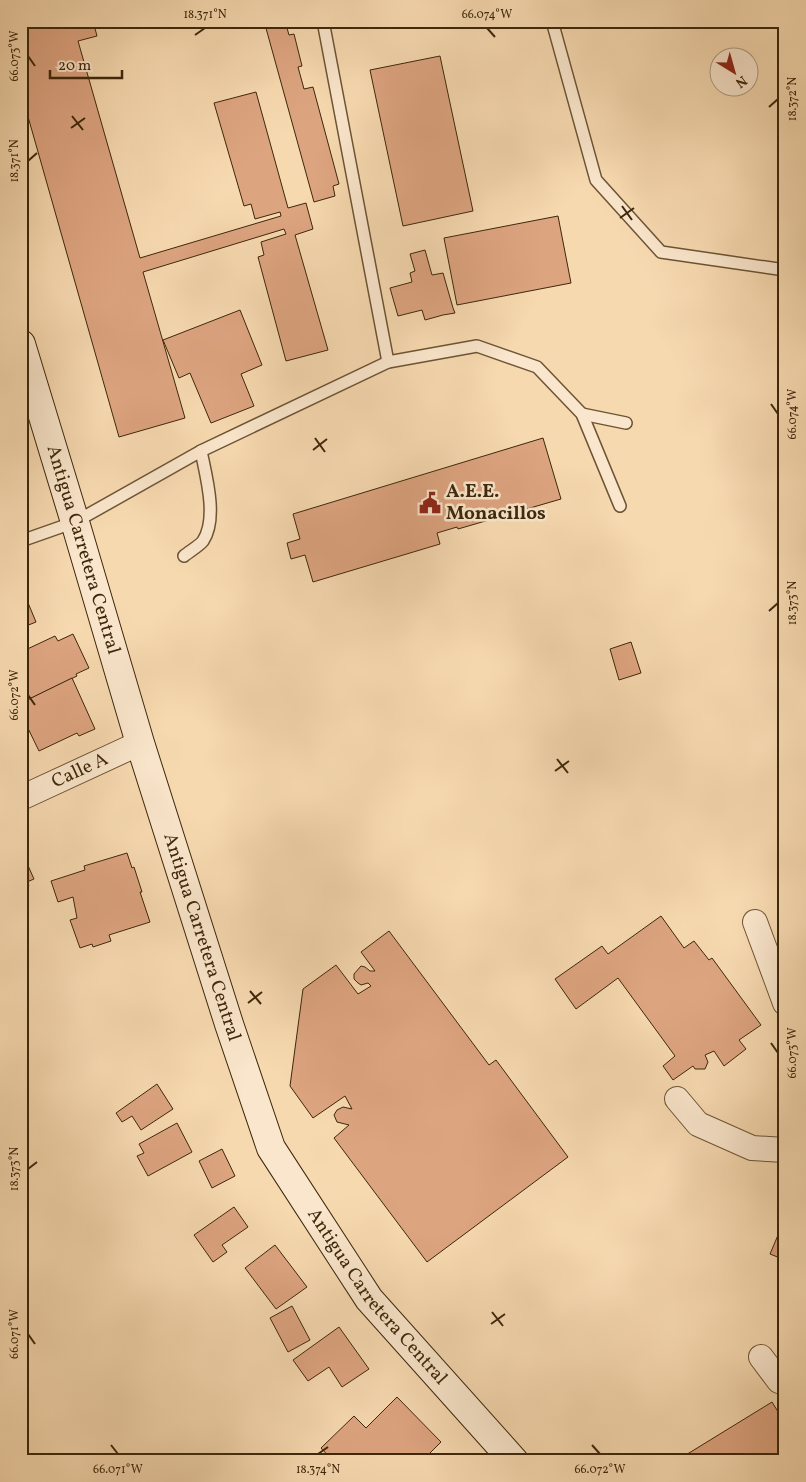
<svg xmlns="http://www.w3.org/2000/svg" width="806" height="1482" font-family="Vollkorn,serif">
  <style>
    .building { fill: #dda480; stroke: #3d270b }
    .lines { fill: none; stroke-linecap: round; stroke-linejoin: round }
    .lane-casing { stroke: #6c5434; stroke-width: 14 }
    .street-casing { stroke: #6c5434; stroke-width: 26 }
    .secondary-casing { stroke: #3d270b; stroke-width: 30 }
    .lane { stroke: #fae6cc; stroke-width: 11 }
    .street { stroke: #fae6cc; stroke-width: 24 }
    .secondary { stroke: #fae6cc; stroke-width: 28 }
    .ticks { fill: none; stroke: #3d270b; stroke-width: 2 }
    .labels { text-anchor: middle; dominant-baseline: central; stroke-width: 5; stroke-linejoin: round; paint-order: stroke }
    .poi-label { font-size: 19px; font-weight: bold; fill: #3d270b; stroke: #fae6cc; text-anchor: start }
    .street-label { font-size: 19px; fill: #3d270b; stroke: #fae6cc }
    .neatline { fill: none; stroke: #3d270b; stroke-width: 2 }
    .ticks-label { font-size: 12px; text-anchor: middle; fill: #3d270b }
  </style>
  <rect width="100%" height="100%" fill="#f7d9b0"/>
  <filter id="stains"><feTurbulence type="fractalNoise" baseFrequency=".004" numOctaves="4"/><feColorMatrix values="0 0 0 0 .2 0 0 0 0 .09 0 0 0 0 .02 0 0 0 .5 -.17"/></filter>
  <radialGradient id="worn" r=".72"><stop offset=".6" stop-color="#630" stop-opacity="0"/><stop offset="1" stop-color="#630" stop-opacity=".3"/></radialGradient>
  <!-- building -->
  <g class="building">
    <polygon points="21,21 93,21 97,36 78,41 140,258 281,216 280,212 255,219 251,204 244,206 214,103 256,92 288,208 306,203 313,229 295,235 328,350 286,361 258,257 264,255 261,242 286,234 284,229 143,272 185,418 119,437 21,92"/>
    <polygon points="264,21 285,21 289,35 294,34 302,66 298,67 304,89 313,87 339,184 333,186 335,196 314,202"/>
    <polygon points="440,56 473,211 403,226 370,70"/>
    <polygon points="558,216 571,283 457,305 444,238"/>
    <polygon points="425,250 432,275 443,273 453,308 455,313 443,315 425,320 422,310 398,316 390,288 412,282 410,273 415,271 410,254"/>
    <polygon points="240,310 262,365 241,374 254,406 211,423 190,373 179,378 163,340"/>
    <polygon points="543,438 561,499 458,529 457,527 437,533 440,544 313,582 305,555 291,559 287,543 300,539 293,514"/>
    <polygon points="21,508 25,526 21,527"/>
    <polygon points="21,586 36,622 21,628"/>
    <polygon points="73,634 89,668 76,674 77,676 21,703 21,652 55,636 58,641"/>
    <polygon points="631,642 641,673 619,680 610,649"/>
    <polygon points="72,678 95,729 79,736 77,733 39,751 21,714 21,703"/>
    <polygon points="21,850 34,879 27,882 29,886 21,889"/>
    <polygon points="127,853 132,868 134,867 142,892 140,892 150,922 109,935 111,941 93,947 92,944 80,948 70,920 77,918 73,897 58,902 51,881 85,870 84,866"/>
    <polygon points="661,916 684,948 694,941 709,960 712,958 761,1025 739,1040 746,1049 724,1066 714,1051 705,1055 708,1062 705,1069 695,1069 693,1066 673,1080 663,1066 675,1056 618,978 576,1009 555,979 602,946 608,954"/>
    <polygon points="389,931 489,1065 496,1060 568,1157 427,1262 334,1138 349,1125 337,1122 334,1115 337,1110 343,1107 352,1109 345,1096 313,1118 290,1086 303,989 336,965 358,994 371,986 368,983 361,985 358,983 354,979 354,974 361,966 365,967 370,971 375,971 361,952"/>
    <polygon points="157,1084 173,1109 141,1130 132,1116 122,1122 116,1113"/>
    <polygon points="177,1123 192,1152 148,1176 137,1156 144,1153 139,1144"/>
    <polygon points="222,1149 235,1176 212,1188 199,1161"/>
    <polygon points="234,1207 248,1227 222,1245 227,1252 213,1262 194,1235"/>
    <polygon points="781,1228 785,1229 785,1260 770,1254"/>
    <polygon points="275,1245 307,1287 276,1309 245,1268"/>
    <polygon points="292,1306 310,1340 288,1352 270,1318"/>
    <polygon points="339,1327 369,1369 342,1387 329,1367 308,1381 293,1360"/>
    <polygon points="397,1397 441,1442 422,1461 333,1461 321,1448 354,1416 366,1428"/>
    <polygon points="772,1402 785,1423 785,1461 676,1461"/>
  </g>
  <g class="lines">
    <!-- lane casing -->
    <g class="lane-casing">
      <g id="lane">
        <polyline points="323,21 388,362"/>
        <polyline points="552,21 596,180 661,252 785,270"/>
        <polyline points="582,414 626,423"/>
        <polyline points="21,541 75,522 201,451 388,362 477,346 537,367 582,414 620,506"/>
        <path d="M184,556C190,551 199,546 203,541C218,518 206,476 201,451"/>
      </g>
    </g>
    <!-- street casing -->
    <g class="street-casing">
      <g id="street">
        <path id="s1" d="M21,798L140,743"/>
        <polyline points="755,922 785,1003"/>
        <polyline points="677,1099 698,1124 752,1148 785,1150"/>
        <polyline points="761,1357 779,1381 785,1383"/>
      </g>
    </g>
    <!-- secondary casing -->
    <g class="secondary-casing">
      <g id="secondary">
        <path id="s2" d="M21,344L75,522L140,743L229,1024L271,1148L369,1299L514,1461"/>
      </g>
    </g>
    <!-- lane -->
    <use href="#lane" class="lane"/>
    <!-- street -->
    <use href="#street" class="street"/>
    <!-- secondary -->
    <use href="#secondary" class="secondary"/>
  </g>
  <!-- ticks -->
  <path class="ticks" d="M487,28L495,37M195,35L205,28M28,56L35,66M769,107L778,99M72,116L83,130M71,128L85,118M28,161L37,153M622,206L632,220M620,218L634,208M771,404L778,414M315,438L325,452M313,450L327,439M769,611L778,603M28,695L35,705M557,759L568,773M555,771L569,761M250,991L261,1004M248,1003L262,992M771,1043L778,1053M28,1169L37,1162M492,1312L503,1326M491,1324L505,1314M28,1334L35,1344M111,1445L118,1454M592,1445L600,1454M318,1454L328,1447"/>
  <!-- icons -->
  <defs>
    <g id="civic-bare" transform="scale(1.725)"><path d="M-.6-6.5H3V-4.5H.6V-3L4-1V1h2V6H-6V1h2V-1L-.6-3ZM-1.2 2.5V6h2.4V2.5Z" fill="#8f2418" stroke="#fae6cc" stroke-width="2.5" paint-order="stroke"/></g>
  </defs>
  <g fill-rule="evenodd">
    <use href="#civic-bare" x="430" y="503"/>
  </g>
  <g class="labels">
    <!-- poi labels -->
    <g class="poi-label">
      <text x="446" y="492">A.E.E.<tspan x="446" dy="22">Monacillos</tspan></text>
    </g>
    <!-- street labels -->
    <g class="street-label">
      <text stroke="none"><textPath href="#s2" startOffset="215">Antigua Carretera Central</textPath></text>
      <text stroke="none"><textPath href="#s1" startOffset="65">Calle A</textPath></text>
      <text stroke="none"><textPath href="#s2" startOffset="620">Antigua Carretera Central</textPath></text>
      <text stroke="none"><textPath href="#s2" startOffset="1025">Antigua Carretera Central</textPath></text>
    </g>
  </g>
  <!-- margin -->
  <rect width="806" height="1482" fill="none" stroke="#f7d9b0" stroke-width="55"/>
  <!-- north arrow -->
  <g transform="translate(734 72) rotate(143)"><circle r="24" fill="#fae6cc" stroke="#ae9a7f"/>
  <path d="M0-4L9 19L0 12L-9 19Z" fill="#8f2418"/>
  <text y="-8" font-size="14" font-weight="bold" text-anchor="middle" fill="#3d270b">N</text>
  </g>
  <!-- scale -->
  <path d="M50 70v8h72v-8" fill="none" stroke="#3d270b" stroke-width="2.5"/>
  <text x="58" y="70" font-size="15" fill="#3d270b" stroke="#fae6cc" stroke-width="4" paint-order="stroke">20 m</text>
  <rect x="28" y="28" width="750" height="1426" class="neatline"/>
  <g class="ticks-label">
    <text x="205" y="18">18.371°N</text>
    <text x="487" y="18">66.074°W</text>
    <text transform="translate(14 56) rotate(-90)" y="4">66.073°W</text>
    <text transform="translate(792 99) rotate(-90)" y="4">18.372°N</text>
    <text transform="translate(14 161) rotate(-90)" y="4">18.371°N</text>
    <text transform="translate(792 414) rotate(-90)" y="4">66.074°W</text>
    <text transform="translate(792 603) rotate(-90)" y="4">18.373°N</text>
    <text transform="translate(14 695) rotate(-90)" y="4">66.072°W</text>
    <text transform="translate(792 1053) rotate(-90)" y="4">66.073°W</text>
    <text transform="translate(14 1169) rotate(-90)" y="4">18.373°N</text>
    <text transform="translate(14 1334) rotate(-90)" y="4">66.071°W</text>
    <text x="118" y="1473">66.071°W</text>
    <text x="318" y="1473">18.374°N</text>
    <text x="600" y="1473">66.072°W</text>
  </g>
  <rect width="100%" height="100%" filter="url(#stains)"/>
  <rect width="100%" height="100%" fill="url(#worn)"/>
</svg>
